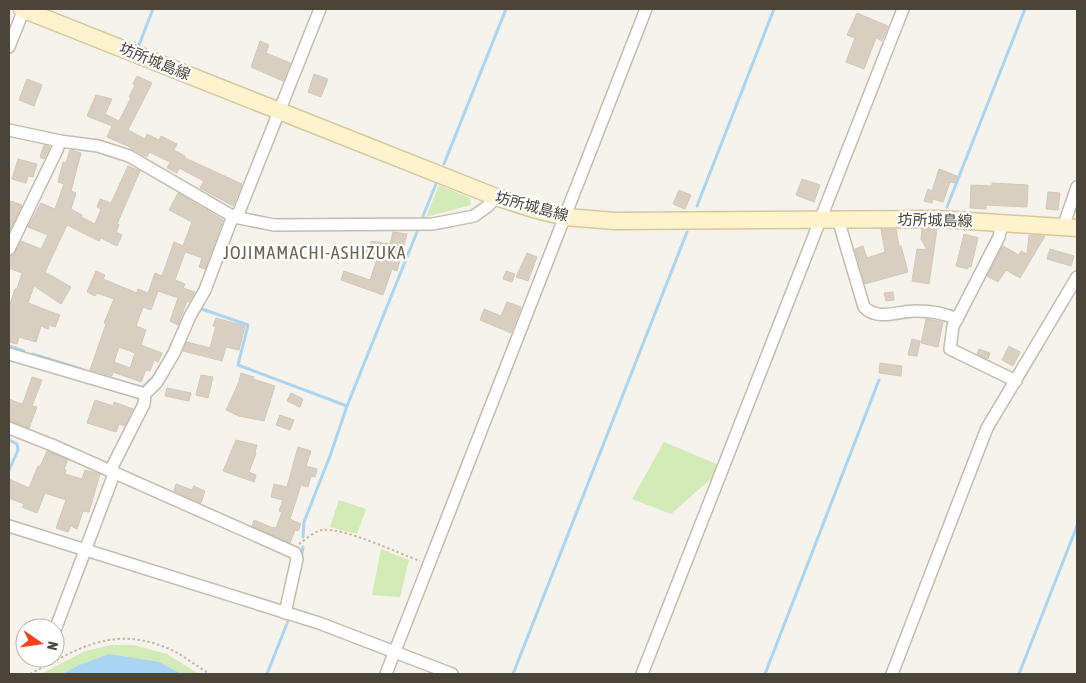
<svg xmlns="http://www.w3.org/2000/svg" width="1086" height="683" font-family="'Asap Condensed','Noto Sans JP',sans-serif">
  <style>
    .green { fill: #d2eab5 }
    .water { fill: #a9d4f2 }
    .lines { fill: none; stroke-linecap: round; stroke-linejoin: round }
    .stream { stroke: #a9d4f2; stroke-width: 3 }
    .building { fill: #d8cfc1; stroke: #d3c7b4; fill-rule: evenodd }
    .street-casing { stroke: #c2bbae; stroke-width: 14 }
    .secondary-casing { stroke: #d6c79b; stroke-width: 19 }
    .path { stroke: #c4b79f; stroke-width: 2; stroke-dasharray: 2.5 2.5; stroke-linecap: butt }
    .street { stroke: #fff; stroke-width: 11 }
    .secondary { stroke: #fff3cd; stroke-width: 16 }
    .labels { text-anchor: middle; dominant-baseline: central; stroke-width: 4.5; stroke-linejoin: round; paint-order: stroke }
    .street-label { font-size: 15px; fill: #4b4439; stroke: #fff }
    .quarter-label { font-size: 18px; letter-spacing: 1px; fill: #6e6250; stroke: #fff }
  </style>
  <rect width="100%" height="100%" fill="#f6f3ec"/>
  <!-- green -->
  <g class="green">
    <polygon points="439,185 470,198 471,205 426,217"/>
    <polygon points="664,442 719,465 715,475 671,514 632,499"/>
    <polygon points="339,500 366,509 357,534 330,527"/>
    <polygon points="381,549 409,560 400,597 372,595"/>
    <polygon points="111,645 134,645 167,654 199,674 182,674 159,662 77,666 62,674 41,674 85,651"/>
  </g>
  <!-- water -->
  <polygon class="water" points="109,654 159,662 182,674 62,674 77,666"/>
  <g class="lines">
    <!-- stream -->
    <g class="stream">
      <polyline points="139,45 153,9"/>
      <polyline points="444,164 506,9"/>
      <polyline points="697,206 774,9"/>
      <polyline points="947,207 1025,9"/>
      <polyline points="423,216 436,184"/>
      <polyline points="202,309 248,325 238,365 347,406"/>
      <polyline points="9,346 24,351"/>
      <polyline points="168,352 173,341"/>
      <polyline points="33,354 81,369"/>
      <polyline points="133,385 143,387 156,374"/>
      <polyline points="9,440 17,444 18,450 9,470"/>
      <polyline points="303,537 304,522 330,456 347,406 417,232"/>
      <polyline points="301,558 303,547"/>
      <polyline points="267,674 288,621"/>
      <polyline points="513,674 687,232"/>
      <polyline points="765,674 879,380"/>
      <polyline points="1019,674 1077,526"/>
    </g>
  </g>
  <!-- building -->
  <g class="building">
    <polygon points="857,13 888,26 882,41 876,38 864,69 846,62 855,38 847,35"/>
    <polygon points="260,41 269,45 266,53 290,63 283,81 251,67"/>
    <polygon points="314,74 328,79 321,97 308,92"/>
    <polygon points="137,76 152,83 128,130 145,139 147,134 159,140 161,136 177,144 174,150 185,156 185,158 242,184 233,206 200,188 204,181 179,168 177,173 167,168 170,162 149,152 147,157 130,148 130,147 107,137 112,126 87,116 96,95 112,99 105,114 119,121 131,98 129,97 135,85 133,84"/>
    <polygon points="27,79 42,85 34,106 19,100"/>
    <polygon points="44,145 50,147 44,159 40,157"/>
    <polygon points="70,150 81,153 71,191 76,193 71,209 82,215 81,217 95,224 101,209 97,207 100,199 111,203 128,166 140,171 117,224 119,225 116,232 122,235 117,246 101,238 99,241 67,225 45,272 71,287 61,304 34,286 28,303 60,315 55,327 49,325 48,329 41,326 36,342 19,337 17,344 9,342 9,303 10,304 15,289 17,289 22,273 9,268 9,256 15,253 21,241 41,249 48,235 28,227 41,203 55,209 64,184 58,182 63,162 66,163"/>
    <polygon points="18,159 37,164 33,177 28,176 26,183 12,179"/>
    <polygon points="939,169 957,176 955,183 950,182 943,202 933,199 932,203 924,201 928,189 932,191"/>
    <polygon points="802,179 820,185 814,202 796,195"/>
    <polygon points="992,183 1028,185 1027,207 986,205 986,209 970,208 971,185 992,186"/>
    <polygon points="679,190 691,195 685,209 673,204"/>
    <polygon points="1048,192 1060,193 1058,210 1046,209"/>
    <path d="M178,193L223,220L205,269L199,267L202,258L185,252L175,280L185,284L183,288L195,292L189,302L187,301L178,325L170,321L178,298L158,291L151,310L143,307L136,326L146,330L141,345L162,353L158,362L154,360L150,371L146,370L141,382L113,372L112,376L90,370L106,324L104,323L114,299L97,293L95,296L87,292L96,271L105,275L103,279L137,293L138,289L148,293L155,273L162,276L174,242L183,246L192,222L169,210ZM119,347L135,353L130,368L114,362Z"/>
    <polygon points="11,201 22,205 9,232 9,207"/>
    <polygon points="881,229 896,229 899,246 901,246 908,272 865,284 855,249 863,246 867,258 885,252"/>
    <polygon points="922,229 937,229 929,284 912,281 917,249 927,250 921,239"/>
    <polygon points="393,232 407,234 397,271 392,269 383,295 341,280 344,271 370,280 376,262 376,260 363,256 365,247 370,249 371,241 390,244"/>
    <polygon points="964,234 978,238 971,267 968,266 968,269 956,266"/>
    <polygon points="1029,235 1045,236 1020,278 1006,270 998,282 987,276 1003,246 1019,255 1021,251 1027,254"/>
    <polygon points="1050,249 1074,256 1071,266 1047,259"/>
    <polygon points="527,253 537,257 528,281 516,277"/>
    <polygon points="506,271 515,274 512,282 503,279"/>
    <polygon points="893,292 894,300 886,301 884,293"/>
    <polygon points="507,302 521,307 511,333 480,320 484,309 501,316"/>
    <polygon points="216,318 245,326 239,350 226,347 222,361 183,351 187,342 210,348 216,326 213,326"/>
    <polygon points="926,319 943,322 938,347 921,343"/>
    <polygon points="912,339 920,341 917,356 908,355"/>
    <polygon points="1009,346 1020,352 1013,366 1002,360"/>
    <polygon points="979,349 990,353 988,359 977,354"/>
    <polygon points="880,363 902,366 901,376 879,373"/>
    <polygon points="241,373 254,377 253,379 275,386 264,421 239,416 226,410 239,382"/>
    <polygon points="201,375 213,377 208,398 196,395"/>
    <polygon points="32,377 42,380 32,406 37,407 29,428 9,420 9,399 21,404 23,403"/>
    <polygon points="167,388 191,393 189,401 165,396"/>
    <polygon points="291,393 303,399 300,407 287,401"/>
    <polygon points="95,400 113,406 114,402 133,409 124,426 119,424 116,432 87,423"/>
    <polygon points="280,415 294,420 290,430 276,425"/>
    <polygon points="236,440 257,445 255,452 256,453 249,472 256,475 254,482 223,471"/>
    <polygon points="298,447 311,451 306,466 317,469 315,477 311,476 308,487 301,485 290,519 301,524 298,531 295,530 290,543 252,526 254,520 273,528 273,527 276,528 282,512 279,511 283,500 271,497 274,484 287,487"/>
    <polygon points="47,451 68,460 64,469 66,470 65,474 82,479 85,470 100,474 89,512 83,511 77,529 71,526 68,532 56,528 66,500 45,493 37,513 22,507 24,504 9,498 9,479 29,488 38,466 40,467"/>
    <polygon points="176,484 192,490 194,486 205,491 201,503 174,491"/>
  </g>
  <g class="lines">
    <!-- street casing -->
    <g class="street-casing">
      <g id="street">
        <polyline points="9,47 24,9"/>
        <polyline points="9,130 60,141 98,146 129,156 234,217 274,225 433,224 474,216 488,206 496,197"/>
        <path d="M838,219L864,307C879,322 899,310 917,311C930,311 946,314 957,319L999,237L1002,222"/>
        <polyline points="1063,227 1077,187"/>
        <polyline points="9,249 57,150 60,141"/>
        <polyline points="957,319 953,326 950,349 1016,381"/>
        <polyline points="9,354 145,394"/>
        <polyline points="9,428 52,445 295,553 297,559 285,613"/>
        <polyline points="110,471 144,404 145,394 157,382 174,353 190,316 205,290 231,221 239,212 320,9"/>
        <polyline points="9,526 319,623 452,674"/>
        <polyline points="55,630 114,474"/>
        <polyline points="386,674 646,9"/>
        <polyline points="642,674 903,9"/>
        <polyline points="892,674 987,428 1077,277"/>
      </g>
    </g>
    <!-- secondary casing -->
    <g class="secondary-casing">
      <polyline id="secondary" points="22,9 496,197 533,209 565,217 615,221 939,219 1077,228"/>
    </g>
    <!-- path -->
    <g class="path">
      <path d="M299,544C306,539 315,531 322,530C343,527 398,553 420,561"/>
      <polyline points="45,658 47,665"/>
      <path d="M30,674C78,649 112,625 167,648C182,654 196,666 210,674"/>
    </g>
    <!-- street -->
    <use href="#street" class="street"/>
    <!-- secondary -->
    <use href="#secondary" class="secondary"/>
  </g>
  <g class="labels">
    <!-- street labels -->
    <g class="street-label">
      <text transform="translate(155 61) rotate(22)">坊所城島線</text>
      <text transform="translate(532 206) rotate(15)">坊所城島線</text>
      <text transform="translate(935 220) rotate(1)">坊所城島線</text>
    </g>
    <!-- quarter labels -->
    <g class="quarter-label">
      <text x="315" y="252">JOJIMAMACHI-ASHIZUKA</text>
    </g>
  </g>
  <!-- border -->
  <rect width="1086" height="683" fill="none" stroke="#4b4439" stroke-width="20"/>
  <!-- north arrow -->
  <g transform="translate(40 643) rotate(103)"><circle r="24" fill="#ffffff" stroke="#b7b4b0"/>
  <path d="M0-4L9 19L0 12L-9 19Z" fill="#fc3f1d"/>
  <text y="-8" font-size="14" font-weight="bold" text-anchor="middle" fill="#4b4439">N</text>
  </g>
</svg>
